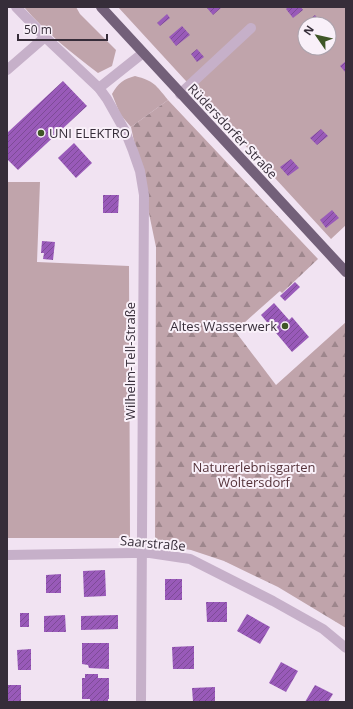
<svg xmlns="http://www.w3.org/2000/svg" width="353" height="709" font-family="'Open Sans',sans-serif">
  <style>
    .green { fill: #c0a4ab; fill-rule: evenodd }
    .forest { fill: url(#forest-firs) }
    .building { fill: url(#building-hatch) }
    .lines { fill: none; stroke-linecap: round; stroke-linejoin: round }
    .minor { stroke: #c6b0c9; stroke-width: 10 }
    .major { stroke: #736079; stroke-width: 10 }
    .poi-dot { fill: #3f5627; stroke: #f9f0f9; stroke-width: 1.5 }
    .labels { text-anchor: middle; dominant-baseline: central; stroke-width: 4; stroke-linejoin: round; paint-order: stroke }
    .street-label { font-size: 13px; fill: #362d39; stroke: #f9f0f9 }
    .poi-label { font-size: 13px; fill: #362d39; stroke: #f9f0f9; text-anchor: start }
    .park-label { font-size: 13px; fill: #55333a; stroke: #f9f0f9 }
  </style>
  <defs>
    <pattern id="forest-firs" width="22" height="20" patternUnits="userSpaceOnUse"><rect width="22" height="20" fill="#c0a4ab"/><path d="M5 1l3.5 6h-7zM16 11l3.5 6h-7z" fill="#9d868c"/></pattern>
    <pattern id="building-hatch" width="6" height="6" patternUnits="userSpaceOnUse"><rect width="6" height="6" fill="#995ab9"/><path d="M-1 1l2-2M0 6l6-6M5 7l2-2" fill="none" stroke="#7e4b97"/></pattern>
  </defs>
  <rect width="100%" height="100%" fill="#f1e3f2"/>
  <!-- green -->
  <g class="green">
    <path d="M24,7H76L80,14L116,50L112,66L98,73C72,53 45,32 24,7Z"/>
    <path d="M118,7H346V225L331,239ZM305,24H329V48H305Z"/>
    <path d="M135,76C154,81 156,85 168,100L131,127L120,114L112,94C118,83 124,79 135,76Z"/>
    <polygon points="7,182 40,182 37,262 129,266 130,538 7,538"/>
  </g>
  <!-- forest -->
  <polygon class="forest" points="168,100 318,259 282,293 280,291 235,331 276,385 346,322 346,628 278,587 224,561 191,550 155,544 156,247 131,127"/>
  <!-- building -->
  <g class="building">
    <polygon points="209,7 222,7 213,15 207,8"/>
    <polygon points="288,7 301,7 303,10 293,18 286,9"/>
    <polygon points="167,14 170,18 160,26 157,23"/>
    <polygon points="315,15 320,21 316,24 308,24 306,22"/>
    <polygon points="182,26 190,35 176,46 169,37"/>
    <polygon points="197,49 204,57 197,62 191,54"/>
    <polygon points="346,61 346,73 340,66"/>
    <polygon points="63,81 87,106 18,170 7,159 7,133"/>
    <polygon points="321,129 328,136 317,145 310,138"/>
    <polygon points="74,143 92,163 76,178 58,158"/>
    <polygon points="291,159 299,168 288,176 280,167"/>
    <polygon points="103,195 119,195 118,213 103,213"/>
    <polygon points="332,210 339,218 326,228 320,220"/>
    <polygon points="42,241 55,242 53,260 43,259 44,253 41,253"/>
    <polygon points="295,282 300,287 285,301 280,296"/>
    <polygon points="274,303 289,320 292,317 309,337 292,352 261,315"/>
    <polygon points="105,570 106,596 84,597 83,571"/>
    <polygon points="61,574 61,593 46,593 46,575"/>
    <rect x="165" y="579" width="17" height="21"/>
    <polygon points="206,602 227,602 227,622 207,622"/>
    <rect x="20" y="613" width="9" height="14"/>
    <polygon points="247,614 270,627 260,644 237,631"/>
    <polygon points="65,615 66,632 44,632 44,616"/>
    <polygon points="118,615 118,629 81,630 81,616"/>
    <polygon points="82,643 109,643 109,669 89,668 88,665 82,664"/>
    <polygon points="194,646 194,669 173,669 172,647"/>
    <polygon points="31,649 31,670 18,670 17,650"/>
    <polygon points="281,662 298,671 286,692 269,683"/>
    <polygon points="85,674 98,674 98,678 109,678 109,699 108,699 108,702 90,702 90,699 82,699 82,678 85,678"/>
    <rect x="7" y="685" width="14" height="17"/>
    <polygon points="315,685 333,694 328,702 305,702"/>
    <polygon points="215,687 215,702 193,702 192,688"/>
  </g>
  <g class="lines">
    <!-- minor -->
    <g class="minor">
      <polyline points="16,7 45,37 99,88 107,99 125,131 133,151 140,171 144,195 141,702"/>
      <polyline points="7,70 45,37"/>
      <polyline points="99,88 143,53"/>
      <polyline points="180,94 251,28"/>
      <polyline points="7,555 133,553 150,553 190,559 273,601 323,629 346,648"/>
    </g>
    <!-- major -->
    <polyline class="major" points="101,7 346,272"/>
  </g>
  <!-- markers -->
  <g class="poi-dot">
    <circle cx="41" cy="133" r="4"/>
    <circle cx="285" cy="326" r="4"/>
  </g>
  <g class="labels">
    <!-- street labels -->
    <g class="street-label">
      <text transform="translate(233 131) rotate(47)">Rüdersdorfer Straße</text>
      <text transform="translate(130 361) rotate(-90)">Wilhelm-Tell-Straße</text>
      <text transform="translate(153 543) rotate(5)">Saarstraße</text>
    </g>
    <!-- poi labels -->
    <g class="poi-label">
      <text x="49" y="133">UNI ELEKTRO</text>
      <text x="277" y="326" text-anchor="end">Altes Wasserwerk</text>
    </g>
    <!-- park labels -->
    <g class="park-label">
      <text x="254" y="467">Naturerlebnisgarten<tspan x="254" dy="15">Woltersdorf</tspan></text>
    </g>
  </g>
  <!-- border -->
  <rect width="353" height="709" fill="none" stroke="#362d39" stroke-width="16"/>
  <!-- north arrow -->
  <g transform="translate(317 36) rotate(304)"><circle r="19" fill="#f9f0f9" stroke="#aba2ac"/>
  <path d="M0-3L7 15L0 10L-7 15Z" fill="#3f5627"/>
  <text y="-6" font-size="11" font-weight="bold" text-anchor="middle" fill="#362d39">N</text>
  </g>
  <!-- scale -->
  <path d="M18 34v6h89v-6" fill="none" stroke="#362d39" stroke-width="2"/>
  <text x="24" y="34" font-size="12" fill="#362d39" stroke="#f9f0f9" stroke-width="3" paint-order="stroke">50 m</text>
</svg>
